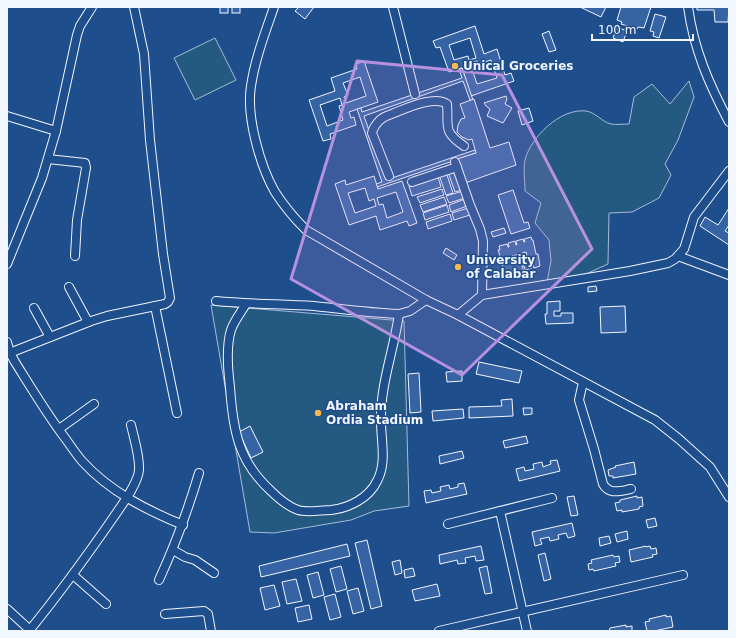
<svg xmlns="http://www.w3.org/2000/svg" width="736" height="638" font-family="'DejaVu Sans',sans-serif">
  <style>
    .green { fill: #245a82; stroke: #a8bbd7 }
    .building { fill: #3563a3; stroke: #f2f6ff; fill-rule: evenodd }
    .lines { fill: none; stroke-linecap: round; stroke-linejoin: round }
    .minor-casing { stroke: #f2f6ff; stroke-width: 10 }
    .minor { stroke: #1f4e8c; stroke-width: 8 }
    .marked { fill: #b691df; fill-opacity: 0.2; stroke: #b691df; stroke-width: 3; stroke-linejoin: round }
    .poi-dot { fill: #ffb74d; stroke: #1f4e8c; stroke-width: 1.5 }
    .labels { text-anchor: middle; dominant-baseline: central; stroke-width: 3; stroke-linejoin: round; paint-order: stroke }
    .poi-label { font-size: 12px; font-weight: bold; fill: #f2f6ff; stroke: #1f4e8c; text-anchor: start }
  </style>
  <rect width="100%" height="100%" fill="#1f4e8c"/>
  <!-- green -->
  <g class="green">
    <polygon points="215,38 236,80 195,100 174,58"/>
    <path d="M689,81L694,97L678,140L665,164L671,175L659,198L632,212L609,213L608,264L586,274L547,282L551,261L549,240L535,223L541,203L525,191C525,182 523,169 525,160C531,137 560,108 586,111C595,112 602,122 611,124C616,125 624,124 629,124L634,97L652,84L670,104Z"/>
    <polygon points="211,305 404,321 409,506 374,511 351,520 274,533 250,532"/>
  </g>
  <!-- building -->
  <g class="building">
    <rect x="220" y="7" width="8" height="6"/>
    <rect x="232" y="7" width="8" height="6"/>
    <polygon points="299,7 314,7 305,19 295,11"/>
    <polygon points="580,7 606,7 601,17"/>
    <polygon points="621,7 651,7 644,28 638,27 637,29 621,24 622,22 617,20"/>
    <polygon points="697,7 729,7 728,22 715,22 714,10 697,10"/>
    <polygon points="655,14 666,17 659,38 653,36 654,32 650,31"/>
    <path d="M475,26L484,54L497,49L505,75L511,73L514,81L471,96L462,68L449,72L440,47L436,48L433,41ZM470,38L476,58L469,60L468,56L454,60L449,45ZM491,60L497,78L477,84L470,63L477,61L478,64Z"/>
    <polygon points="617,27 627,31 623,42 613,38"/>
    <polygon points="549,31 556,50 549,52 542,34"/>
    <path d="M364,61L378,102L349,112L351,118L354,117L356,125L330,134L331,139L323,141L309,100L335,91L331,78L357,69L356,64ZM360,77L366,96L346,103L344,97L348,95L343,83ZM340,98L342,105L339,106L343,120L327,126L320,105Z"/>
    <polygon points="462,68 473,100 470,100 463,81 364,116 386,180 475,150 476,153 377,187 376,184 382,182 357,109 361,108 362,112 462,78 459,69"/>
    <polygon points="506,96 507,99 505,104 512,108 503,123 487,116 490,109 486,106 484,103"/>
    <polygon points="474,99 490,148 509,142 516,165 465,183 457,159 476,153 472,139 469,140 462,137 457,132 458,125 461,119 465,118 460,104"/>
    <polygon points="529,108 533,121 522,125 518,111"/>
    <polygon points="455,169 462,190 455,192 448,172"/>
    <polygon points="446,172 453,193 446,195 439,175"/>
    <path d="M374,176L378,189L402,181L417,223L409,226L407,221L380,230L376,216L349,225L335,184L345,180L346,185ZM365,188L369,201L374,199L376,206L355,213L348,193ZM396,192L403,212L387,218L383,204L379,205L377,198Z"/>
    <polygon points="438,177 441,187 412,196 409,186"/>
    <polygon points="442,189 444,195 420,203 417,197"/>
    <polygon points="513,190 524,223 528,222 530,228 511,234 498,195"/>
    <polygon points="463,191 465,198 449,203 446,196"/>
    <polygon points="444,197 447,204 423,212 420,205"/>
    <polygon points="465,199 467,206 451,212 449,205"/>
    <polygon points="447,205 449,212 425,220 423,213"/>
    <polygon points="468,208 470,215 454,220 452,213"/>
    <polygon points="729,208 729,225 725,231 729,233 729,245 700,226 705,217 718,225"/>
    <polygon points="450,214 452,221 428,229 426,222"/>
    <polygon points="504,228 506,233 493,237 491,232"/>
    <path d="M531,237L532,240H533L536,254H538L540,266L534,268L532,263L531,264L532,268L525,270L524,266H522L524,271L517,273L516,268L514,269L516,273L508,276L507,271L505,272L502,265L507,263L506,258L501,259L498,250H500L499,246L507,244L508,247H509L508,243L515,241L516,245H517L516,241L523,239L524,242H525L524,239ZM526,252L527,256L513,260L512,256Z"/>
    <polygon points="446,248 457,255 454,260 443,253"/>
    <polygon points="596,286 597,291 588,292 588,287"/>
    <polygon points="560,301 560,311 554,311 554,316 561,316 561,313 573,313 573,323 546,324 545,314 547,314 547,302"/>
    <polygon points="625,306 626,332 601,333 600,307"/>
    <polygon points="479,362 522,371 519,383 476,374"/>
    <polygon points="462,371 462,381 447,382 446,372"/>
    <polygon points="419,373 421,412 410,413 408,374"/>
    <polygon points="512,399 513,416 469,418 469,407 502,406 501,400"/>
    <polygon points="523,408 532,408 532,414 524,415"/>
    <polygon points="463,409 464,418 433,421 432,411"/>
    <polygon points="250,426 263,452 251,458 239,432"/>
    <polygon points="526,436 528,443 505,448 503,441"/>
    <polygon points="462,451 464,458 440,464 439,456"/>
    <polygon points="557,460 560,471 519,481 516,469 524,467 525,471 534,469 533,464 542,462 543,467 551,464 550,461"/>
    <polygon points="634,462 636,474 613,478 613,476 609,476 608,470 616,467 615,466"/>
    <polygon points="464,483 467,494 426,503 424,491 431,490 432,493 441,491 440,487 449,485 450,489 458,487 458,484"/>
    <polygon points="574,496 578,515 571,516 567,497"/>
    <polygon points="637,496 637,498 642,497 643,506 639,507 639,509 622,512 622,510 617,511 615,503 620,502 620,500"/>
    <polygon points="655,518 657,526 648,528 646,520"/>
    <polygon points="572,523 575,536 568,538 566,533 558,535 559,539 550,541 549,537 540,539 542,544 535,546 532,532"/>
    <polygon points="627,531 628,539 617,542 615,534"/>
    <polygon points="609,536 611,543 600,546 599,538"/>
    <polygon points="367,540 382,606 371,609 355,543"/>
    <polygon points="347,544 350,556 261,577 259,566"/>
    <polygon points="481,546 484,560 476,561 475,556 465,558 466,563 458,564 457,560 440,564 439,555"/>
    <polygon points="646,546 646,547 650,546 651,549 656,548 657,554 652,555 653,557 631,562 629,550"/>
    <polygon points="545,553 551,579 544,581 538,555"/>
    <polygon points="613,555 614,557 619,556 620,562 615,563 616,566 594,571 593,569 589,570 588,564 592,563 591,560"/>
    <polygon points="400,560 402,573 395,575 392,562"/>
    <polygon points="341,566 347,589 336,592 330,569"/>
    <polygon points="487,566 492,593 485,594 479,568"/>
    <polygon points="413,568 415,576 405,578 404,570"/>
    <polygon points="318,572 324,595 313,598 307,575"/>
    <polygon points="296,579 302,601 287,604 282,582"/>
    <polygon points="437,584 440,596 415,601 412,590"/>
    <polygon points="274,585 280,606 265,610 260,588"/>
    <polygon points="358,588 364,611 353,614 347,591"/>
    <polygon points="335,594 341,617 330,620 324,597"/>
    <polygon points="309,605 312,619 298,622 295,608"/>
    <polygon points="666,615 666,617 671,616 673,627 654,631 647,631 645,622 650,621 649,619"/>
    <polygon points="626,625 626,627 632,626 632,631 609,631 610,628"/>
  </g>
  <g class="lines">
    <!-- minor casing -->
    <g class="minor-casing">
      <g id="minor">
        <path d="M274,7C265,33 255,59 251,86C246,116 260,166 275,192C284,206 295,219 306,230L426,300L458,315L655,420L679,439L710,467L729,497"/>
        <polyline points="393,7 415,94"/>
        <path d="M688,7C694,50 709,84 729,122"/>
        <polyline points="7,116 56,131"/>
        <polyline points="48,159 85,163 86,168 77,220 75,256"/>
        <polyline points="455,162 470,205 480,229 483,241 482,295"/>
        <path d="M389,176L372,133C373,128 377,123 380,120C384,116 390,115 394,113C407,108 435,95 447,104C449,127 442,131 464,146"/>
        <polyline points="412,182 457,167"/>
        <polyline points="678,256 729,275"/>
        <polyline points="7,264 42,178 56,131 77,35 80,26 92,7"/>
        <polyline points="69,287 88,322"/>
        <path d="M216,301C248,304 281,304 314,306C342,309 370,313 399,314L410,311L426,300"/>
        <path d="M246,304C241,312 234,321 231,330C226,346 228,371 230,387C233,430 238,461 271,491C279,499 287,506 298,510C307,513 321,510 331,510C349,508 369,498 377,481C387,463 381,441 381,421C380,385 394,350 399,314"/>
        <polyline points="155,306 177,413"/>
        <polyline points="34,308 50,337"/>
        <polyline points="458,315 482,295 630,271 668,263 675,259 684,249 694,217 729,171"/>
        <path d="M7,342L10,353L15,362C30,386 45,411 62,434C69,443 75,453 82,461C109,491 146,510 183,525"/>
        <polyline points="7,354 91,321 107,316 165,304 168,302 170,298 163,254 150,140 144,54 134,7"/>
        <path d="M583,382L579,400L594,449L603,484C609,495 620,491 631,489"/>
        <polyline points="59,429 94,404"/>
        <polyline points="500,511 527,631"/>
        <polyline points="448,524 552,498"/>
        <polyline points="173,550 185,557 195,560 214,573"/>
        <polyline points="73,575 106,604"/>
        <path d="M159,580C175,545 188,510 199,473"/>
        <polyline points="7,609 30,630"/>
        <polyline points="165,614 204,611 208,614 211,631"/>
        <path d="M29,631C59,594 86,557 113,518C121,506 138,484 139,470C140,457 134,438 131,425"/>
        <polyline points="439,631 683,575"/>
      </g>
    </g>
    <!-- minor -->
    <use href="#minor" class="minor"/>
  </g>
  <!-- marked area -->
  <path class="marked" d="M357,61L502,75L592,249L462,375L291,279Z"/>
  <!-- markers -->
  <g class="poi-dot">
    <circle cx="455" cy="66" r="4"/>
    <circle cx="458" cy="267" r="4"/>
    <circle cx="318" cy="413" r="4"/>
  </g>
  <g class="labels">
    <!-- poi labels -->
    <g class="poi-label">
      <text x="463" y="66">Unical Groceries</text>
      <text x="466" y="260">University<tspan x="466" dy="14">of Calabar</tspan></text>
      <text x="326" y="406">Abraham<tspan x="326" dy="14">Ordia Stadium</tspan></text>
    </g>
  </g>
  <!-- border -->
  <rect width="736" height="638" fill="none" stroke="#f2f6ff" stroke-width="16"/>
  <!-- scale -->
  <path d="M592 34v6h101v-6" fill="none" stroke="#f2f6ff" stroke-width="2"/>
  <text x="598" y="34" font-size="12" fill="#f2f6ff" stroke="#1f4e8c" stroke-width="3" paint-order="stroke">100 m</text>
</svg>
